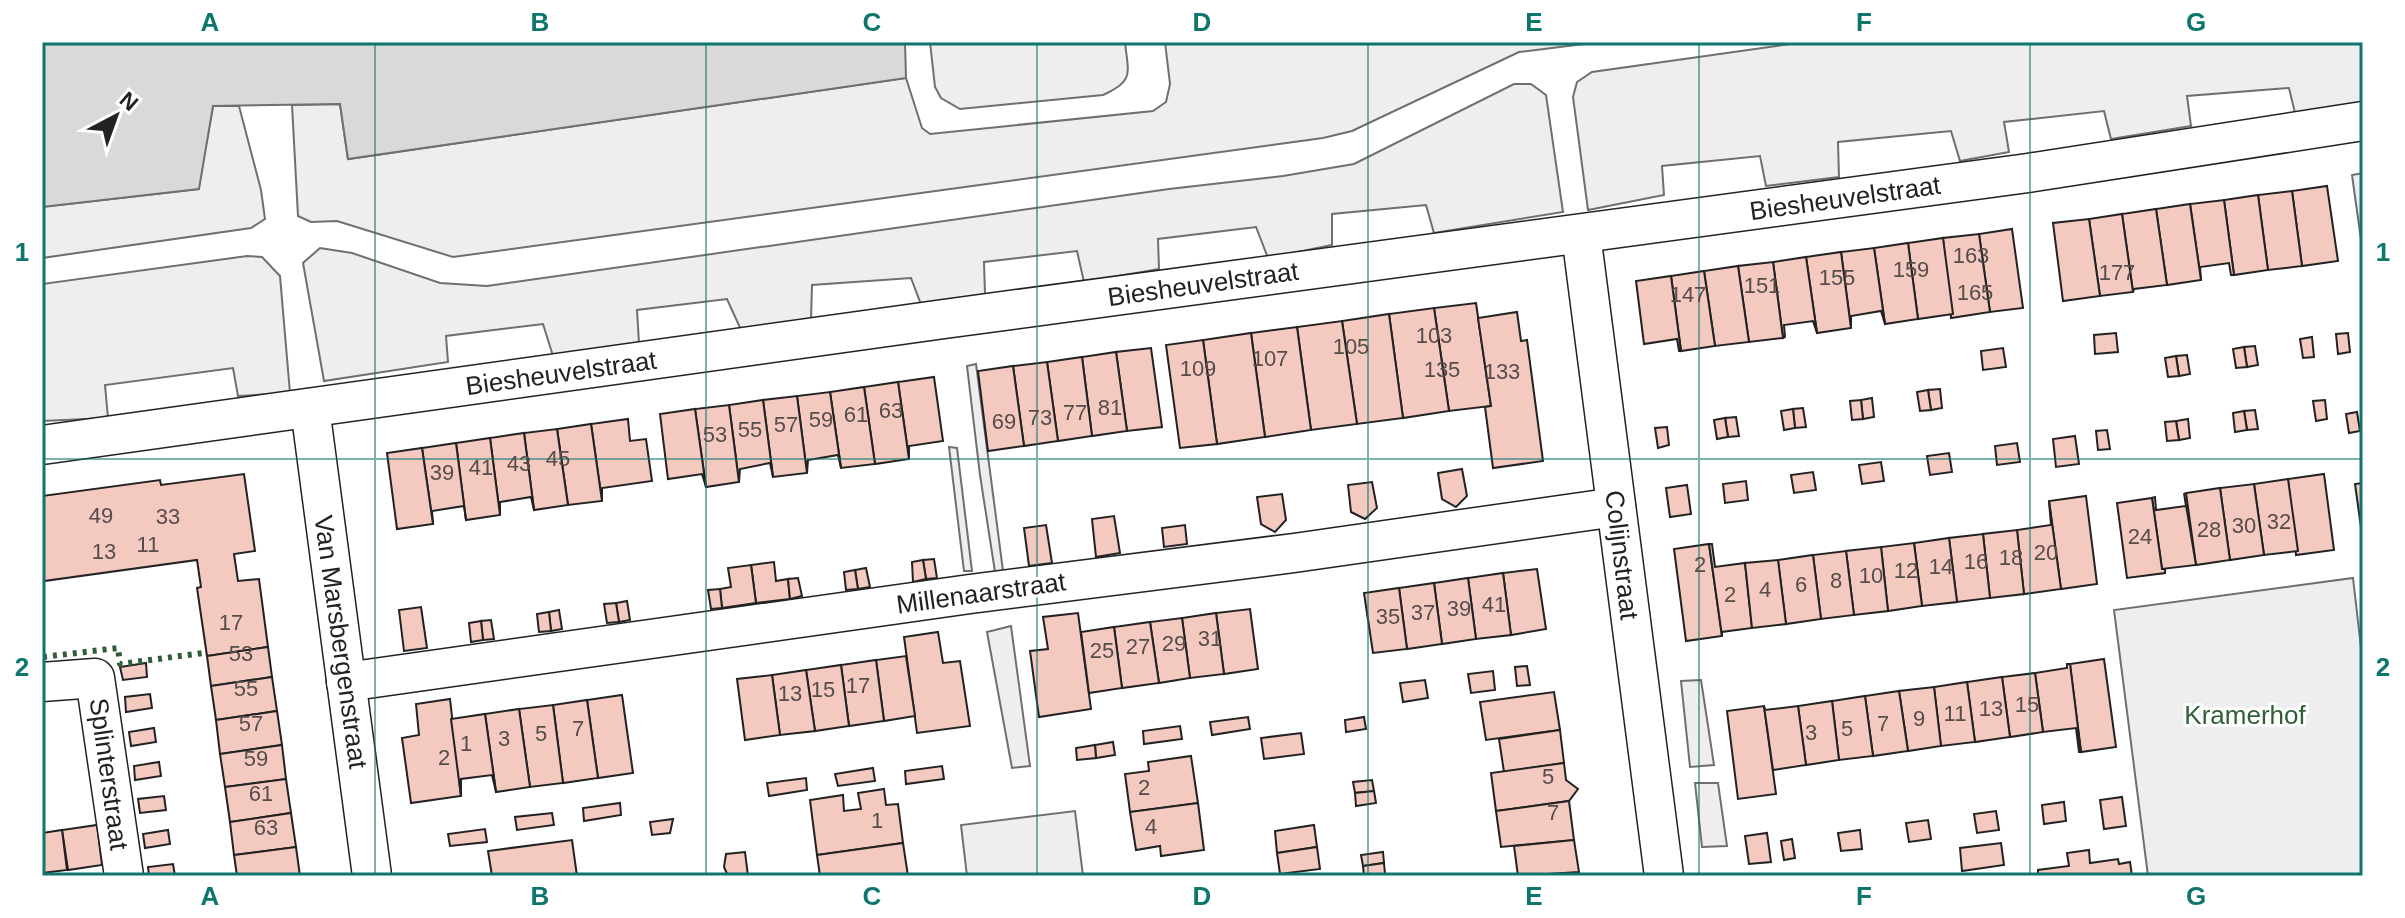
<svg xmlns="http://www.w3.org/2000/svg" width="2405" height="918" font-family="Arial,sans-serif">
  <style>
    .green { fill: #eee; stroke: #6f6f6f; stroke-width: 2 }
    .water { fill: #d9d9d9; stroke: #6f6f6f; stroke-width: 2 }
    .building { fill: #f3c9c0; stroke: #222; stroke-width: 2 }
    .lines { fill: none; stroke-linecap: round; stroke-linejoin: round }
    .minor-casing { stroke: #222; stroke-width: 41 }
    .minor { stroke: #fff; stroke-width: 38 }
    .hedge { stroke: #2f5e38; stroke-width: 6; stroke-dasharray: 4 6; stroke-linecap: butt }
    .grid { fill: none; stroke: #0f766e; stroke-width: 2; stroke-opacity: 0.55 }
    .labels { text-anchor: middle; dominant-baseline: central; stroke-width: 6; stroke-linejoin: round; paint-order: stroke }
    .number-label { font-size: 22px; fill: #564c4a }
    .street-label { font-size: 26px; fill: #222; stroke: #fff }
    .park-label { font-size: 26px; fill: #2f5e38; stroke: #fff }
    .neatline { fill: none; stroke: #0f766e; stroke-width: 3 }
    .grid-label { font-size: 26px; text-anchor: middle; font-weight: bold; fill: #0f766e }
  </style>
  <rect width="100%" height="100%" fill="#fff"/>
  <!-- green -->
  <g class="green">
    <path d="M930,42H1125C1128,73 1135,81 1103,95L960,109L941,98L935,87Z"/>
    <polygon points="1165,42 1600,42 1519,52 1352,131 1323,138 453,257 337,221 311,222 298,216 292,105 340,104 348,159 906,78 922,128 930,134 1153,111 1166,102 1170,84"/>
    <polygon points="1805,42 2363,42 2363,106 2296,117 2289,88 2187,96 2191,126 2111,139 2104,111 2004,122 2009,152 1960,161 1951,131 1838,142 1839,177 1766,186 1760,156 1662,166 1664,195 1588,210 1573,97 1577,82 1592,72"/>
    <polygon points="1514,84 1531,84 1546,95 1563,212 1434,233 1426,205 1332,214 1332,245 1268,258 1256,227 1158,239 1159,269 1084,282 1077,251 984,262 985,294 922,307 911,278 812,285 811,319 742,332 727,299 637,310 639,343 553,356 543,324 446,336 448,362 324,381 303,263 320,248 352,253 440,283 487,286 1169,189 1283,176 1354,164"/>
    <polygon points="213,106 239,106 261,190 265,219 251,228 42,258 42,207 198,189"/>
    <polygon points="2363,173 2361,181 2363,254 2352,175"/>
    <polygon points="247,256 262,257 280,276 290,393 238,396 233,368 105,385 108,418 42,421 42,284"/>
    <polygon points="976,364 1003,571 995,572 980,475 967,366"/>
    <polygon points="949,447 957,448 972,571 964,571"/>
    <polygon points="2353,578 2363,665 2363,876 2148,876 2114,610"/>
    <polygon points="1011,626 1030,766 1012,768 987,632"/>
    <polygon points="1701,680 1714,765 1690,767 1681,681"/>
    <polygon points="1695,783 1718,783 1727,846 1702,847"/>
    <polygon points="1075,811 1083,876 967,876 961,825"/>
  </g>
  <!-- water -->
  <polygon class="water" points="42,42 905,42 906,78 348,159 340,104 213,106 199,189 42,207"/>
  <!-- building -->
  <g class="building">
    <polygon points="2327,186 2338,261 2302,266 2292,191"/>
    <polygon points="2292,191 2302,266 2268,270 2258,195"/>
    <polygon points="2258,195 2268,270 2234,275 2224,200"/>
    <polygon points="2224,200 2234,275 2231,275 2229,263 2200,267 2201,280 2190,204"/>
    <polygon points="2190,204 2201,280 2167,285 2156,209"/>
    <polygon points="2156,209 2167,285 2134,289 2133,292 2122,214"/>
    <polygon points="2122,214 2133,292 2100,296 2089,219"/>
    <polygon points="2089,219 2100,296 2063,301 2053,223"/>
    <polygon points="2012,229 2023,308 1990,312 1979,234"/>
    <polygon points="1979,234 1990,312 1951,318 1943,238"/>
    <polygon points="1943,238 1953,314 1918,319 1908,243"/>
    <polygon points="1908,243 1918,319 1885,324 1874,248"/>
    <polygon points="1874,248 1885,324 1881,311 1851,316 1851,328 1841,252"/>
    <polygon points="1841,252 1851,328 1817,333 1806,257"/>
    <polygon points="1806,257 1817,333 1813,321 1784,325 1785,337 1783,338 1773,262"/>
    <polygon points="1773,262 1783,338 1749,342 1738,266"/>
    <polygon points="1738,266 1749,342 1715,346 1704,271"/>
    <polygon points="1704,271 1715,346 1681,351 1671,276"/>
    <polygon points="1671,276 1681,351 1679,351 1677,339 1644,344 1636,281"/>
    <polygon points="1476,303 1491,406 1449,411 1434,308"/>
    <polygon points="1434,308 1449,411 1403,418 1389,314"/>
    <polygon points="1517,312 1521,341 1527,340 1543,461 1493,468 1485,407 1491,406 1478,318"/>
    <polygon points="1389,314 1403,418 1357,424 1342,321"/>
    <polygon points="1342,321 1357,424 1311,430 1297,327"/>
    <polygon points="1297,327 1311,430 1265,437 1251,333"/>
    <polygon points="1251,333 1265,437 1217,444 1203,340"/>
    <polygon points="2116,333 2118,352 2095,354 2094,335"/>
    <polygon points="2348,333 2350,352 2338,354 2336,334"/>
    <polygon points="2312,337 2314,357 2303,358 2300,339"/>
    <polygon points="1203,340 1217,444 1180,448 1166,345"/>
    <polygon points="2255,346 2258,365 2247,367 2244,347"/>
    <polygon points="2244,347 2247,367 2236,368 2233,349"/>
    <polygon points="1151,348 1162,427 1127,431 1116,352"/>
    <polygon points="2003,348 2006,367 1983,370 1981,351"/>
    <polygon points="1116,352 1127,431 1092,436 1082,357"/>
    <polygon points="2187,355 2190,374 2179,376 2176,356"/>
    <polygon points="2176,356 2179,376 2168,377 2165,358"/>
    <polygon points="1082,357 1092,436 1058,441 1047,362"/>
    <polygon points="1047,362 1058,441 1024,446 1013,366"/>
    <polygon points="1013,366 1024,446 988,451 978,371"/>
    <polygon points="934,377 943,441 909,446 909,459 898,382"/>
    <polygon points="898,382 909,459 875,464 864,387"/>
    <polygon points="864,387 875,464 841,468 830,392"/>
    <polygon points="1940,389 1942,408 1931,410 1928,390"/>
    <polygon points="1928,390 1931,410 1920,411 1917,392"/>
    <polygon points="830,392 841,468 838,455 808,460 807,473 797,396"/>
    <polygon points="797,396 807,473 773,477 763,400"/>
    <polygon points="1872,398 1874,417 1863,419 1861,400"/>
    <polygon points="763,400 773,477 770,463 740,469 739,482 729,405"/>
    <polygon points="1861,400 1863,419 1852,420 1850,401"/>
    <polygon points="2325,400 2327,419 2316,421 2313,401"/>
    <polygon points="729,405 739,482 706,487 695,409"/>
    <polygon points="1803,408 1806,427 1795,428 1793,409"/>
    <polygon points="695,409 706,487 702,474 668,479 660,414"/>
    <polygon points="1793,409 1795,428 1784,430 1781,411"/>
    <polygon points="2255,410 2258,429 2247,430 2244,411"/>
    <polygon points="2244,411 2247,430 2235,432 2233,413"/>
    <polygon points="2357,412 2360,431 2349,433 2346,414"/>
    <polygon points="1736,417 1739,436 1728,437 1725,418"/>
    <polygon points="1725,418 1728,437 1717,439 1714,420"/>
    <polygon points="628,419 630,441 646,439 652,481 602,488 602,501 591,424"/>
    <polygon points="2188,419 2190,438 2179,440 2176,421"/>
    <polygon points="2176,421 2179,440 2167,441 2165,422"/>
    <polygon points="591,424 602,501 568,505 557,429"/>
    <polygon points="1667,427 1669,445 1658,448 1655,428"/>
    <polygon points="557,429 568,505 534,510 524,433"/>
    <polygon points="2107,430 2110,449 2098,450 2096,431"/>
    <polygon points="524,433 534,510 531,497 500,502 500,515 490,438"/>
    <polygon points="2075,436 2079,464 2056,467 2053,439"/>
    <polygon points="490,438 500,515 466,520 456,443"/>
    <polygon points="456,443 466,520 464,506 432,511 433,524 422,448"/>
    <polygon points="2017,443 2020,462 1997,465 1995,446"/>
    <polygon points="422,448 433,524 397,529 387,453"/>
    <polygon points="1949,453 1952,472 1930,475 1927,456"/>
    <polygon points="1881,462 1884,481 1862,484 1859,465"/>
    <polygon points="1462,469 1467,496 1456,507 1442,499 1438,473"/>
    <polygon points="1813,472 1816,490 1794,493 1791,475"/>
    <polygon points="244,474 255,551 234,554 238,581 259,579 268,647 207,656 197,588 201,587 197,560 44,581 42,496 160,480 161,485"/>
    <polygon points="2324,474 2334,550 2296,555 2288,479"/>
    <polygon points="2288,479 2298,551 2264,555 2254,484"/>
    <polygon points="1746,481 1748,500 1725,503 1723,484"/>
    <polygon points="1372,482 1377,508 1365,519 1351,512 1348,485"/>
    <polygon points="2363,483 2363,542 2355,484"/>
    <polygon points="2254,484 2264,555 2230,560 2220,488"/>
    <polygon points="1687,485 1691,514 1670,517 1666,488"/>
    <polygon points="2220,488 2230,560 2196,565 2186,493"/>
    <polygon points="2184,493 2196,565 2162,569 2152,498 2155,497 2156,510 2186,506"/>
    <polygon points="1282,494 1286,520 1275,532 1261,524 1257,497"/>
    <polygon points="2086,496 2097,584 2061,589 2049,501"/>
    <polygon points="2152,498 2162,569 2165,569 2165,573 2127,578 2117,503"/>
    <polygon points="2049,501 2061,589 2024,594 2017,530 2051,525"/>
    <polygon points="1114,516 1120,553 1096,557 1092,519"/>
    <polygon points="1046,525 1052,563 1029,566 1024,528"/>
    <polygon points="1185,525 1187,544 1164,547 1162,528"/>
    <polygon points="2017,530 2024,594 1990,598 1983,534"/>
    <polygon points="1983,534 1990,598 1957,602 1949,538"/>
    <polygon points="1949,538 1957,602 1922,606 1914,543"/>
    <polygon points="1914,543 1922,606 1888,611 1881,547"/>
    <polygon points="1709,544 1722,636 1686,641 1674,549"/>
    <polygon points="1709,544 1712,544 1715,567 1745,563 1752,628 1722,632 1722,636"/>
    <polygon points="1881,547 1888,611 1854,615 1846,551"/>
    <polygon points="1846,551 1854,615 1821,619 1813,555"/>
    <polygon points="1813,555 1821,619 1786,624 1778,560"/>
    <polygon points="934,559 937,578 926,579 923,560"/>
    <polygon points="923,560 926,579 913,582 912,562"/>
    <polygon points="1778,560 1786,624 1752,628 1745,563"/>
    <polygon points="774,562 776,581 788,579 790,599 756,603 751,565"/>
    <polygon points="751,565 756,603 722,608 720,589 731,587 728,568"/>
    <polygon points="866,568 870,587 858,589 855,570"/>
    <polygon points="1537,569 1546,629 1511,635 1503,573"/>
    <polygon points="855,570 858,589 846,590 844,572"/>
    <polygon points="1503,573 1511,635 1476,639 1468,578"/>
    <polygon points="798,578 802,596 790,599 788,579"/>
    <polygon points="1468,578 1476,639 1442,644 1434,583"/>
    <polygon points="1434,583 1442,644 1407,649 1399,588"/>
    <polygon points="1399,588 1407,649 1373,653 1364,593"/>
    <polygon points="720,589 722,608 711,609 708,590"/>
    <polygon points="627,601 630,620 619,622 616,603"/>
    <polygon points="616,603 619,622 607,623 604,604"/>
    <polygon points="421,607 427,648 404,651 399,610"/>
    <polygon points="1250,609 1258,669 1224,674 1216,613"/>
    <polygon points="559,610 562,629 551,631 549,612"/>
    <polygon points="549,612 551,631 539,632 537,614"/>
    <polygon points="1078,613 1091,709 1039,717 1030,651 1048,649 1043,617"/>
    <polygon points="1216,613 1224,674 1190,678 1182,618"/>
    <polygon points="1182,618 1190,678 1159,683 1150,622"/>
    <polygon points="491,620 494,639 483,640 481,621"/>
    <polygon points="481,621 483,640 471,642 469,623"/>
    <polygon points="1150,622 1159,683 1122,688 1114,627"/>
    <polygon points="1114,627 1122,688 1089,693 1081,632"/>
    <polygon points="938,632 943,663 960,661 970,726 917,733 904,637"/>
    <polygon points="268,647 272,677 211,686 207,656"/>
    <polygon points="906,656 915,716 884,721 876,660"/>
    <polygon points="2104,659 2116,747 2081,752 2070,664"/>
    <polygon points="876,660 884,721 849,726 841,665"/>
    <polygon points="146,663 147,677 123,680 120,667"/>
    <polygon points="2067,664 2070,664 2081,752 2079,752 2076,728 2043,732 2035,673 2067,668"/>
    <polygon points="841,665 849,726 815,731 806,670"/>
    <polygon points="1527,666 1530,685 1517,686 1515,667"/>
    <polygon points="806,670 815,731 780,735 772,675"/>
    <polygon points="1493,671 1495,690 1471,693 1468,674"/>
    <polygon points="2035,673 2043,732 2010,737 2002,677"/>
    <polygon points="772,675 780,735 745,740 737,679"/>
    <polygon points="272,677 277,711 216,720 211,686"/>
    <polygon points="2002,677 2010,737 1975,742 1967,682"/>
    <polygon points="1425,680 1428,698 1403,702 1400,683"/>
    <polygon points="1967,682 1975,742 1941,746 1934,687"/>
    <polygon points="1934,687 1941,746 1908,751 1899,691"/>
    <polygon points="1899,691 1908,751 1873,756 1865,696"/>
    <polygon points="1554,692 1560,730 1486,740 1480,702"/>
    <polygon points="150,694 152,708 126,712 125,697"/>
    <polygon points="622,695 633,773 598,778 587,700"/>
    <polygon points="1865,696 1873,756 1839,760 1832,701"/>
    <polygon points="450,699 461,796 411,803 402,738 419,735 416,704"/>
    <polygon points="587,700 598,778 563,783 553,705"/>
    <polygon points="1832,701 1839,760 1806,765 1798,706"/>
    <polygon points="553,705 563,783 530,787 519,709"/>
    <polygon points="1764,706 1776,794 1738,799 1727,711"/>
    <polygon points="1764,706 1765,710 1798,706 1806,765 1773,770"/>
    <polygon points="519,709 530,787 496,792 485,714"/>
    <polygon points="277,711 282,745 220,754 216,720"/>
    <polygon points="485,714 496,792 492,775 461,779 461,796 451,719"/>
    <polygon points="1248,717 1250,729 1212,735 1210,722"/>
    <polygon points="1364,717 1366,729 1346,732 1345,720"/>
    <polygon points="1180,726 1182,739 1144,744 1143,731"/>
    <polygon points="154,728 156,742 131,746 129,732"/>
    <polygon points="1560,730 1564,763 1504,772 1499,739"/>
    <polygon points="1301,733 1304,754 1264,759 1261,738"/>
    <polygon points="1113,742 1115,755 1096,758 1095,745"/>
    <polygon points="282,745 286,779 225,787 220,754"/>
    <polygon points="1095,745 1096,758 1077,760 1076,748"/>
    <polygon points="1191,756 1198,803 1130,812 1125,774 1149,771 1148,762"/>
    <polygon points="159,762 161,776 135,780 134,766"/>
    <polygon points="1564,763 1566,780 1578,789 1569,801 1496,811 1491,773"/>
    <polygon points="942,766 944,779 906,784 905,771"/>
    <polygon points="873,768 875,781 838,786 835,774"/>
    <polygon points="806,778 807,790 769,796 767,783"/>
    <polygon points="286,779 291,813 230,822 225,787"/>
    <polygon points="1372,780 1374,791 1355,793 1353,782"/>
    <polygon points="884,789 886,805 898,804 903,843 817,855 810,800 843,795 844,811 861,809 858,793"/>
    <polygon points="1374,791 1376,803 1356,806 1355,793"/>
    <polygon points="164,796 166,810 140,813 138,799"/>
    <polygon points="2122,797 2126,826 2104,829 2100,800"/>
    <polygon points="1569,801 1574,840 1501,847 1496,811"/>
    <polygon points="2064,802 2066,821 2044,824 2042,805"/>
    <polygon points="620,803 621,815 584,821 583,808"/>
    <polygon points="1198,803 1204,850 1161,856 1160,846 1136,850 1130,812"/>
    <polygon points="1996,811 1999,830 1977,833 1974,814"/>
    <polygon points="291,813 296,847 234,855 230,822"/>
    <polygon points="552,813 554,825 517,830 515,817"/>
    <polygon points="673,819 670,833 652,835 650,822"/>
    <polygon points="1928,820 1931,839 1909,842 1906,823"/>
    <polygon points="97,825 102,865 68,870 62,830"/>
    <polygon points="1314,825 1317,847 1277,853 1275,831"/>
    <polygon points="485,829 487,842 450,846 448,834"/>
    <polygon points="62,830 67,870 42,873 42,833"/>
    <polygon points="168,830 170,844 145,848 143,834"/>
    <polygon points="1860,830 1862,849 1841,851 1838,833"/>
    <polygon points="1767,833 1771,862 1749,864 1745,836"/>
    <polygon points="1792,839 1795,858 1784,860 1781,841"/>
    <polygon points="572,840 577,876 492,876 488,851"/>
    <polygon points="1574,840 1579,872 1518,876 1514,846"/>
    <polygon points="903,843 908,876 820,876 817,855"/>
    <polygon points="2001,843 2004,865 1962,871 1960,848"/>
    <polygon points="296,847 300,876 237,876 234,855"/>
    <polygon points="1317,847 1320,869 1280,874 1277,853"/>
    <polygon points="2089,850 2090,863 2118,859 2119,864 2130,862 2132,876 2038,876 2038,870 2069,866 2067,853"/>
    <polygon points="745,852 748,876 728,876 724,867 726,854"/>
    <polygon points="1383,852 1384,863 1363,866 1361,855"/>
    <polygon points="1384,863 1385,874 1364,876 1363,866"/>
    <polygon points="173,864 175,876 149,876 148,867"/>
  </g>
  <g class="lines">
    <!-- minor casing -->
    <g class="minor-casing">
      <g id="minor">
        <polyline points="1581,234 1664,876"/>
        <polyline points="310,408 372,876"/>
        <polyline points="42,445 944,319 2028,173 2363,121"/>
        <polyline points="42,682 95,678 124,876"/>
        <polyline points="346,682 970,594 1294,553 1616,507"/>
      </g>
    </g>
    <!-- minor -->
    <use href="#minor" class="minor"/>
    <!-- hedge -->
    <polyline class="hedge" points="43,657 118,648 120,664 203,653"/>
  </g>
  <!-- grid -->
  <path class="grid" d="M375,42V876M706,42V876M1037,42V876M1368,42V876M1699,42V876M2030,42V876M42,459H2363"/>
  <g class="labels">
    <!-- number labels -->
    <g class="number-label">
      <text x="1971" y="255">163</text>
      <text x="1911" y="269">159</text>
      <text x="2117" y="272">177</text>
      <text x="1837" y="277">155</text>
      <text x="1762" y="285">151</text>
      <text x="1975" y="292">165</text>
      <text x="1688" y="294">147</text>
      <text x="1434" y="335">103</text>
      <text x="1351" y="346">105</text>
      <text x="1270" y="358">107</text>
      <text x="1198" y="368">109</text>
      <text x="1442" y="369">135</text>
      <text x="1502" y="371">133</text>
      <text x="1110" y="407">81</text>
      <text x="891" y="410">63</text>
      <text x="1075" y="412">77</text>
      <text x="856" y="414">61</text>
      <text x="1040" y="417">73</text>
      <text x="821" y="419">59</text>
      <text x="1004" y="421">69</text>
      <text x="786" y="424">57</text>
      <text x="750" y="429">55</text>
      <text x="715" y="434">53</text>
      <text x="558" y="458">45</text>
      <text x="519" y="463">43</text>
      <text x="481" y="467">41</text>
      <text x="442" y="472">39</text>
      <text x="101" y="515">49</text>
      <text x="168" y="516">33</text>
      <text x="2279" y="521">32</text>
      <text x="2244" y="525">30</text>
      <text x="2209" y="529">28</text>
      <text x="2140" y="536">24</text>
      <text x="148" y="544">11</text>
      <text x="104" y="551">13</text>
      <text x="2046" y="552">20</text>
      <text x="2011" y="557">18</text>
      <text x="1976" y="561">16</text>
      <text x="1700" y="564">2</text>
      <text x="1941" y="566">14</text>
      <text x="1906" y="570">12</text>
      <text x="1871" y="575">10</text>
      <text x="1836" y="580">8</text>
      <text x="1801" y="584">6</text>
      <text x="1765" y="589">4</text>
      <text x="1730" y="594">2</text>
      <text x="1494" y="604">41</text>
      <text x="1459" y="608">39</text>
      <text x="1423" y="612">37</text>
      <text x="1388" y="616">35</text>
      <text x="231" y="622">17</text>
      <text x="1210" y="638">31</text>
      <text x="1174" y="643">29</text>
      <text x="1138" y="646">27</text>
      <text x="1102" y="650">25</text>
      <text x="241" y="653">53</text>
      <text x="858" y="685">17</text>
      <text x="246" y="688">55</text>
      <text x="823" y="689">15</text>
      <text x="790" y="693">13</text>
      <text x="2027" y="704">15</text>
      <text x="1991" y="708">13</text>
      <text x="1955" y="713">11</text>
      <text x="1919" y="718">9</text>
      <text x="251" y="723">57</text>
      <text x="1883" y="723">7</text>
      <text x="578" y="728">7</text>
      <text x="1847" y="728">5</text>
      <text x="1811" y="732">3</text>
      <text x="541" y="733">5</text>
      <text x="504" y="738">3</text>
      <text x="466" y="743">1</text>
      <text x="444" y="757">2</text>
      <text x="256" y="758">59</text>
      <text x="1548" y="776">5</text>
      <text x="1144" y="787">2</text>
      <text x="261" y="793">61</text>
      <text x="1553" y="812">7</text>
      <text x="877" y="820">1</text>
      <text x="1151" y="826">4</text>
      <text x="266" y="827">63</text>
    </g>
    <!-- street labels -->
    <g class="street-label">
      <text transform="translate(1845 198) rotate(-8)">Biesheuvelstraat</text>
      <text transform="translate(1203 284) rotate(-8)">Biesheuvelstraat</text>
      <text transform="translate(561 373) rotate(-8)">Biesheuvelstraat</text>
      <text transform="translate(1622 555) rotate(83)">Colijnstraat</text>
      <text transform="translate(981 593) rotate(-8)">Millenaarstraat</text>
      <text transform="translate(341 642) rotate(82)">Van Marsbergenstraat</text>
      <text transform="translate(109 774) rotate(82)">Splinterstraat</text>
    </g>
    <!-- park labels -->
    <g class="park-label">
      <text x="2245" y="715">Kramerhof</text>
    </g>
  </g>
  <!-- border -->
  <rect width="2405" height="918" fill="none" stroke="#ffffff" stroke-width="88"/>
  <!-- north arrow -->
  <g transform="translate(116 116) rotate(41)" stroke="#ffffff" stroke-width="6" paint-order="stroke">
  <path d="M0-6L14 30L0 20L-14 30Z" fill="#222222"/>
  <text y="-12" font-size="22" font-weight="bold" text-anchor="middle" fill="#222222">N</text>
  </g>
  <rect x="44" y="44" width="2317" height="830" class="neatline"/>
  <g class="grid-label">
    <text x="210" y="31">A</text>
    <text x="540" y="31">B</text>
    <text x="872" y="31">C</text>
    <text x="1202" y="31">D</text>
    <text x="1534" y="31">E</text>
    <text x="1864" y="31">F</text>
    <text x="2196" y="31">G</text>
    <text x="22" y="261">1</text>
    <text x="2383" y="261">1</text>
    <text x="22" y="676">2</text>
    <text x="2383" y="676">2</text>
    <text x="210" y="905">A</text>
    <text x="540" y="905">B</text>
    <text x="872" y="905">C</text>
    <text x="1202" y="905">D</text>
    <text x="1534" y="905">E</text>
    <text x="1864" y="905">F</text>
    <text x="2196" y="905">G</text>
  </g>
</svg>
